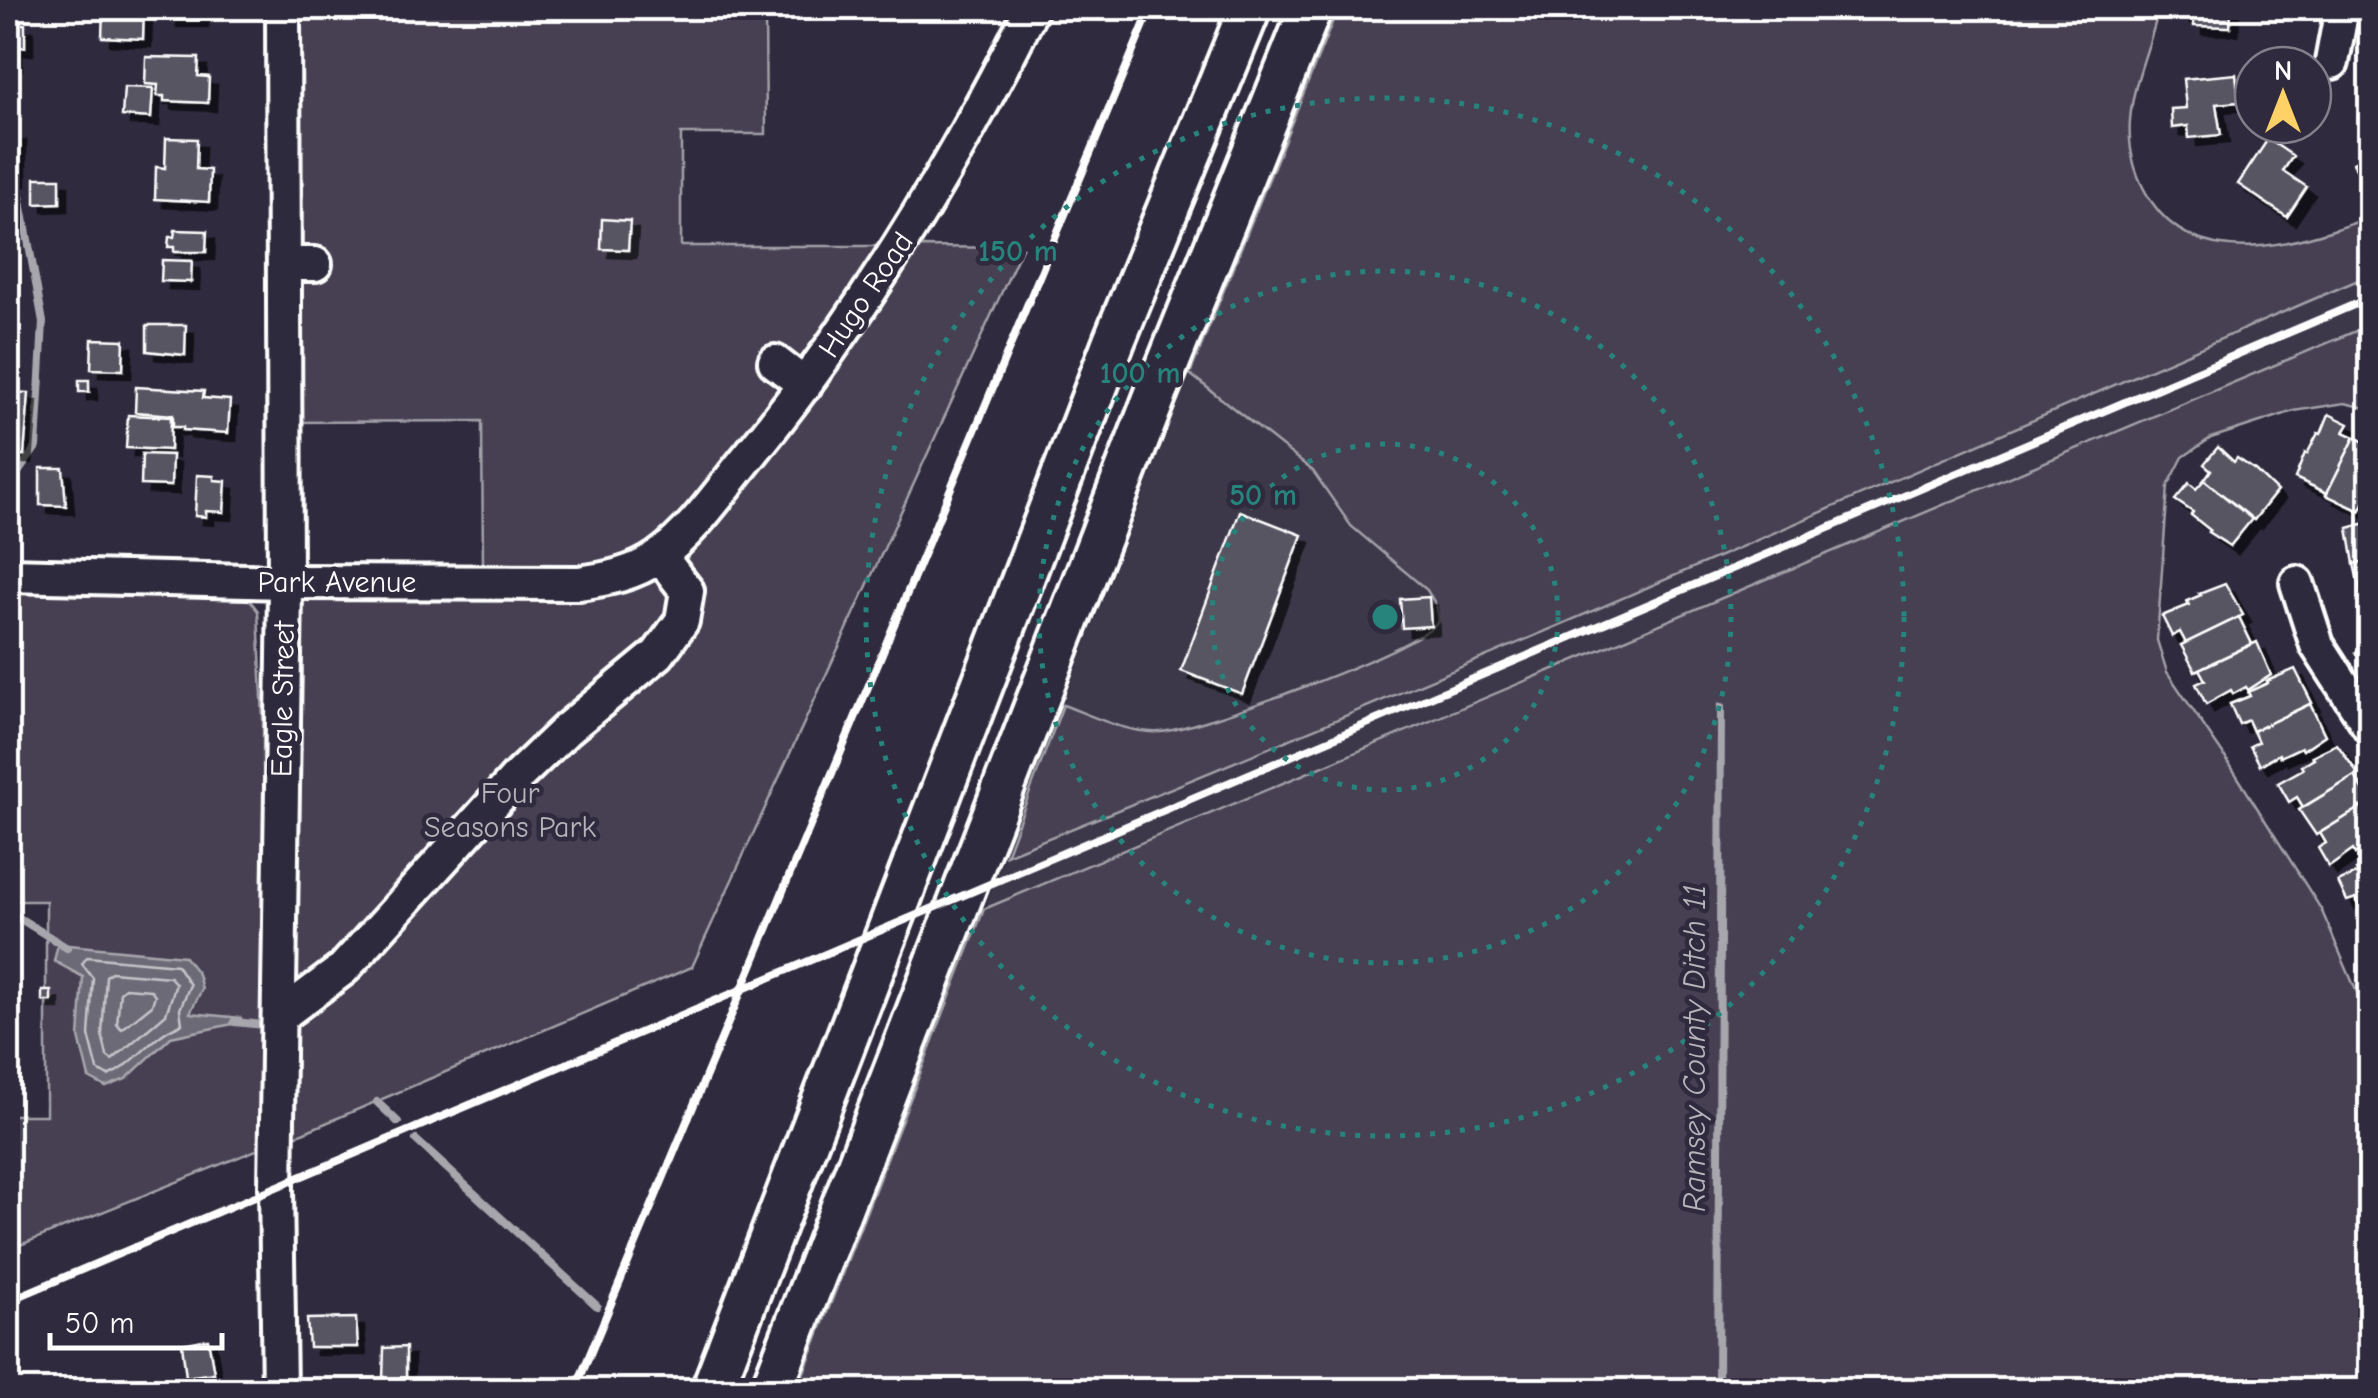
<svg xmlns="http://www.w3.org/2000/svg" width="2378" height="1398" font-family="'Comic Neue',sans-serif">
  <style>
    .built { fill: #3c3749 }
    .green { fill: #464152; stroke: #a2a0a8; stroke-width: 2.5 }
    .water { fill: #6d6a77; stroke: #a7a6ad; stroke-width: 2.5 }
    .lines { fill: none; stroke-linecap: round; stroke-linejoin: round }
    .shore { stroke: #c5c3c9; stroke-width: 2.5 }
    .stream { stroke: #a7a6ad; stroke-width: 8 }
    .building { fill: #595564; stroke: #fff; stroke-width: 2.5; filter: url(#shadow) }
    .minor-casing { stroke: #fff; stroke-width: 40 }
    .major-casing { stroke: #fff; stroke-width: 48 }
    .minor { stroke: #2f2a3d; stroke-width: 32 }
    .major { stroke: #2f2a3d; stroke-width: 40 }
    .rail { stroke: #fff; stroke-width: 8 }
    .ring { fill: none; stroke: #27847c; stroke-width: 5; stroke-dasharray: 5 10 }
    .labels { text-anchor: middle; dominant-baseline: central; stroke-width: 9; stroke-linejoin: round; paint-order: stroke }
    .street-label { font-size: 30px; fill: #fff; stroke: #2f2a3d }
    .park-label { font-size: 30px; fill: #b5b3ba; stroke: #2f2a3d }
    .water-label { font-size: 32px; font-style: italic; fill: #b6b4bb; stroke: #2f2a3d }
    .centre { fill: #27847c; stroke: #2f2a3d; stroke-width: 5 }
    .ring-label { font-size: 30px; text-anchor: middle; font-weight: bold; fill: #27847c; stroke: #2f2a3d; stroke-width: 9; stroke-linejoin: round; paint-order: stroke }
  </style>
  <defs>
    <filter id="shadow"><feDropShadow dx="8" dy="8" stdDeviation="0" flood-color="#0009"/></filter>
  </defs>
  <rect width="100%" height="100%" fill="#2f2a3d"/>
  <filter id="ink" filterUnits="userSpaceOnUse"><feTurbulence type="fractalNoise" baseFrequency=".01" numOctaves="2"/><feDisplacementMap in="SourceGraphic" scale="20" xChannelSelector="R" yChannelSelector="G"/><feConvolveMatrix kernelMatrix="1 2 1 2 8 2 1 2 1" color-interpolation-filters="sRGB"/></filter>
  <g filter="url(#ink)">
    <!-- built -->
    <polygon class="built" points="2370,269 2370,328 981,918 1206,331"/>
    <!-- green -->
    <g class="green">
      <path d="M293,8H765L766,134H681V246H884C846,304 806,360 765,415C727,466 689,529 627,554C582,573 530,569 483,568L482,421L293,422Z"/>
      <path d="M1338,8H1736L1760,11L1779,8H2159C2151,45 2133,81 2130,120C2128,148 2135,177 2151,201C2200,275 2302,243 2370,217V275C1916,469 1465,672 1006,855L1063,705C1093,716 1128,734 1160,732C1198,729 1423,648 1438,621L1436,605L1427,590L1351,526L1313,471L1190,374Z"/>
      <polygon points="917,247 1022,248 692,967 293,1137 290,616 295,603 308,596 622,589"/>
      <polygon points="2370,325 2370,409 2345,403 2294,411 2211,438 2183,457 2168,486 2157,640 2167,672 2227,760 2321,909 2370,1023 2370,1271 2367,1281 2370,1304 2370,1390 797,1390 984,909"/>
      <polygon points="8,590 237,594 251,602 258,611 263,719 264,1147 8,1250 8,1115 46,1115 46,901 8,901"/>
    </g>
    <!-- water -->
    <polygon class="water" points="58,944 184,956 198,974 202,989 190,1013 241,1018 242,1022 171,1037 126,1079 106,1087 89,1078 79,1037 83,977 54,961"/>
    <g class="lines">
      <!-- shore -->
      <g class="shore">
        <path d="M87,957L177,965L190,985L180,1009L182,1024C152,1034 137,1064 108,1076L98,1070L89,1035L93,978L82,964Z"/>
        <polygon points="111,972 170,977 176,984 166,1014 112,1060 107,1056 102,1034 106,976"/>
        <polygon points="125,988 151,990 155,995 152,1005 122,1029 117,1024 120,992"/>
      </g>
      <!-- stream -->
      <g class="stream">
        <polyline points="8,174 20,196 43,322 36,447 8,487"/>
        <polyline points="8,911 67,948"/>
        <polyline points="234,1022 264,1025"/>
        <polyline points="377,1102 398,1122"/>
        <polyline points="416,1140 597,1306"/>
        <polyline points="1718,1390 1721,707"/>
      </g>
    </g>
    <!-- building -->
    <g class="building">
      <polygon points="103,8 144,10 143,39 102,37"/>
      <rect x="169" y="8" width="31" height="11"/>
      <polygon points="2182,8 2231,8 2230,27 2194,26 2194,16 2182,16"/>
      <polygon points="8,13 15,13 15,24 25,24 25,47 14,47 14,62 8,62"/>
      <polygon points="146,57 199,58 198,76 209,77 208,103 164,101 164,96 157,96 158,85 145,84"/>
      <polygon points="2236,74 2239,102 2216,104 2221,135 2189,138 2188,126 2172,128 2171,109 2186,108 2183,79"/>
      <polygon points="124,87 153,88 151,118 122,116"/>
      <rect x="8" y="133" width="10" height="45"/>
      <polygon points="166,138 197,139 196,169 210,170 209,202 155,199 156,167 165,168"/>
      <polygon points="2268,139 2293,156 2283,171 2307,187 2287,217 2238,184"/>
      <polygon points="2370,155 2370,188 2365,190 2353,162"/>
      <polygon points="35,178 60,178 60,203 35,204"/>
      <polygon points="602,219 630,221 628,250 601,249"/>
      <polygon points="175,230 207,231 206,252 174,252 174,247 168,247 169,237 174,237"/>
      <polygon points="162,260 192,261 191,282 161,281"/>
      <polygon points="147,325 186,325 185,355 147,351"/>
      <polygon points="92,339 124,340 123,370 91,369"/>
      <rect x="79" y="380" width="10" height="12"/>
      <polygon points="136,387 204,391 203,398 230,400 228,433 183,430 183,427 173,427 173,415 135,412"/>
      <polygon points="8,392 29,393 24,455 8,455"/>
      <polygon points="2329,414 2349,424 2344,432 2355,437 2327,493 2295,478 2305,453 2307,454 2318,433 2321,434"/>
      <polygon points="128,415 171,417 170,450 126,448"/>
      <polygon points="2370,435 2370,496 2368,496 2360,511 2326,495 2355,437 2366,443"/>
      <polygon points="2218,447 2234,462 2237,458 2255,470 2277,491 2254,520 2204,480 2211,470 2204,464"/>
      <polygon points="142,454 172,455 171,486 141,485"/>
      <polygon points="40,468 63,468 66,506 40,505"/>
      <polygon points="197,475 214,476 214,480 226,481 224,512 206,511 206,517 195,516"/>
      <polygon points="2204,480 2252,519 2230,546 2208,532 2210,530 2191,515 2193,512 2175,500 2189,483 2196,489"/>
      <polygon points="1240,511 1302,535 1242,694 1181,671"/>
      <polygon points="2370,522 2370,561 2354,564 2348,528"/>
      <polygon points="2370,561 2370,598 2362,599 2354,564"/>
      <polygon points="2225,583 2243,615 2186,643 2180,632 2172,636 2162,616 2189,605 2187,601 2201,595 2199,593"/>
      <polygon points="1429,597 1431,626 1402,628 1400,599"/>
      <polygon points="2239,617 2252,644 2195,671 2181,645"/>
      <polygon points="2368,640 2370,641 2370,667 2355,653"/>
      <polygon points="2257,642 2271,675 2248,690 2246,687 2233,694 2231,690 2206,704 2196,684 2205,680 2199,669"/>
      <polygon points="2295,669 2312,703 2253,731 2248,720 2239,724 2230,704 2250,696 2248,692 2268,683 2267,681"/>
      <polygon points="2310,704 2325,735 2303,750 2301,747 2280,757 2279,754 2260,765 2250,746 2258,742 2253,731"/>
      <polygon points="2337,744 2358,774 2303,807 2297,797 2289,802 2278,783 2303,769 2301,766 2314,758 2312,756"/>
      <polygon points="2355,776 2370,802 2316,835 2299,810"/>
      <polygon points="2370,802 2370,848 2368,846 2355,854 2353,850 2329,867 2318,848 2326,843 2320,833"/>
      <polygon points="2370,863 2370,904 2361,909 2356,898 2347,901 2338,882 2358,873 2356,870"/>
      <polygon points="2370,904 2370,941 2368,943 2358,923 2366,919 2361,909"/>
      <rect x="42" y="991" width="9" height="10"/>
      <polygon points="356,1318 358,1347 309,1347 307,1319"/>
      <polygon points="208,1339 214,1373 186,1377 182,1344"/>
      <polygon points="406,1347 406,1378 383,1379 384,1348"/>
      <polygon points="217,1383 218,1390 167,1390"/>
    </g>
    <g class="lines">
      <!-- minor casing -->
      <g class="minor-casing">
        <g id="minor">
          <polyline points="2332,62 2342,8"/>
          <polyline points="284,264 315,264"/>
          <polyline points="775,362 805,385"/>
          <path d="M8,575L285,582L579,583C607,579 634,574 658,557C694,531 721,490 749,456C861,318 953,167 1032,8"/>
          <polyline points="2297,583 2317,645 2370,727"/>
          <polyline points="279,1017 343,969 519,775 567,729 658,654 682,621 687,591 660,556"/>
          <polyline points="279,1390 276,1188 285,589 283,8"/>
        </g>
      </g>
      <!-- major casing -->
      <g class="major-casing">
        <g id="major">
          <polyline points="712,1390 1114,341 1250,8"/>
          <polyline points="771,1390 1155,396 1311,8"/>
        </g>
      </g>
      <!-- minor -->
      <use href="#minor" class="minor"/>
      <!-- major -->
      <use href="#major" class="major"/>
      <!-- rail -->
      <g class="rail">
        <polyline points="8,1301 2370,298"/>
        <polyline points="575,1390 1151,8"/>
      </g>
    </g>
  </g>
  <!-- distance rings -->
  <g class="ring">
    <circle cx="1385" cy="617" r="173"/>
    <circle cx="1385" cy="617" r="346"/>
    <circle cx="1385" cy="617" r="519"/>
  </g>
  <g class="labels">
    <!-- street labels -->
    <g class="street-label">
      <text transform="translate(866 295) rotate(-56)">Hugo Road</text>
      <text x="337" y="582">Park Avenue</text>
      <text transform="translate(283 699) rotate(-89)">Eagle Street</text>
    </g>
    <!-- park labels -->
    <g class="park-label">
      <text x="510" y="793">Four<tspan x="510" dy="34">Seasons Park</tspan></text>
    </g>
    <!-- water labels -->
    <g class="water-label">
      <text transform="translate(1694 1048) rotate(-90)">Ramsey County Ditch 11</text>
    </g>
  </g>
  <circle cx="1385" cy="617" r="15" class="centre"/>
  <g class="ring-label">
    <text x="1018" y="261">150 m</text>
    <text x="1140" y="383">100 m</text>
    <text x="1263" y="505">50 m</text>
  </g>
  <!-- margin -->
  <rect width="2378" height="1398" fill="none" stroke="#2f2a3d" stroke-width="40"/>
  <rect x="20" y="20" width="2338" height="1358" fill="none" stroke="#fff" stroke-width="4" filter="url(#ink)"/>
  <!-- north arrow -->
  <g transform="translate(2283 95)"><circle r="48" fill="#2f2a3d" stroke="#827f8b" stroke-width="2.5"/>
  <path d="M0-8L18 38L0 25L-18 38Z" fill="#ffd166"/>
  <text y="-15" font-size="28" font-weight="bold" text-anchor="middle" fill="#ffffff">N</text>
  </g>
  <!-- scale -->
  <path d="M50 1333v15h172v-15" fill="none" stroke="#ffffff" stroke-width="5"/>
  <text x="65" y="1333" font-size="30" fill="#ffffff" stroke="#2f2a3d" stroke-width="8" paint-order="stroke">50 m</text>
</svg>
